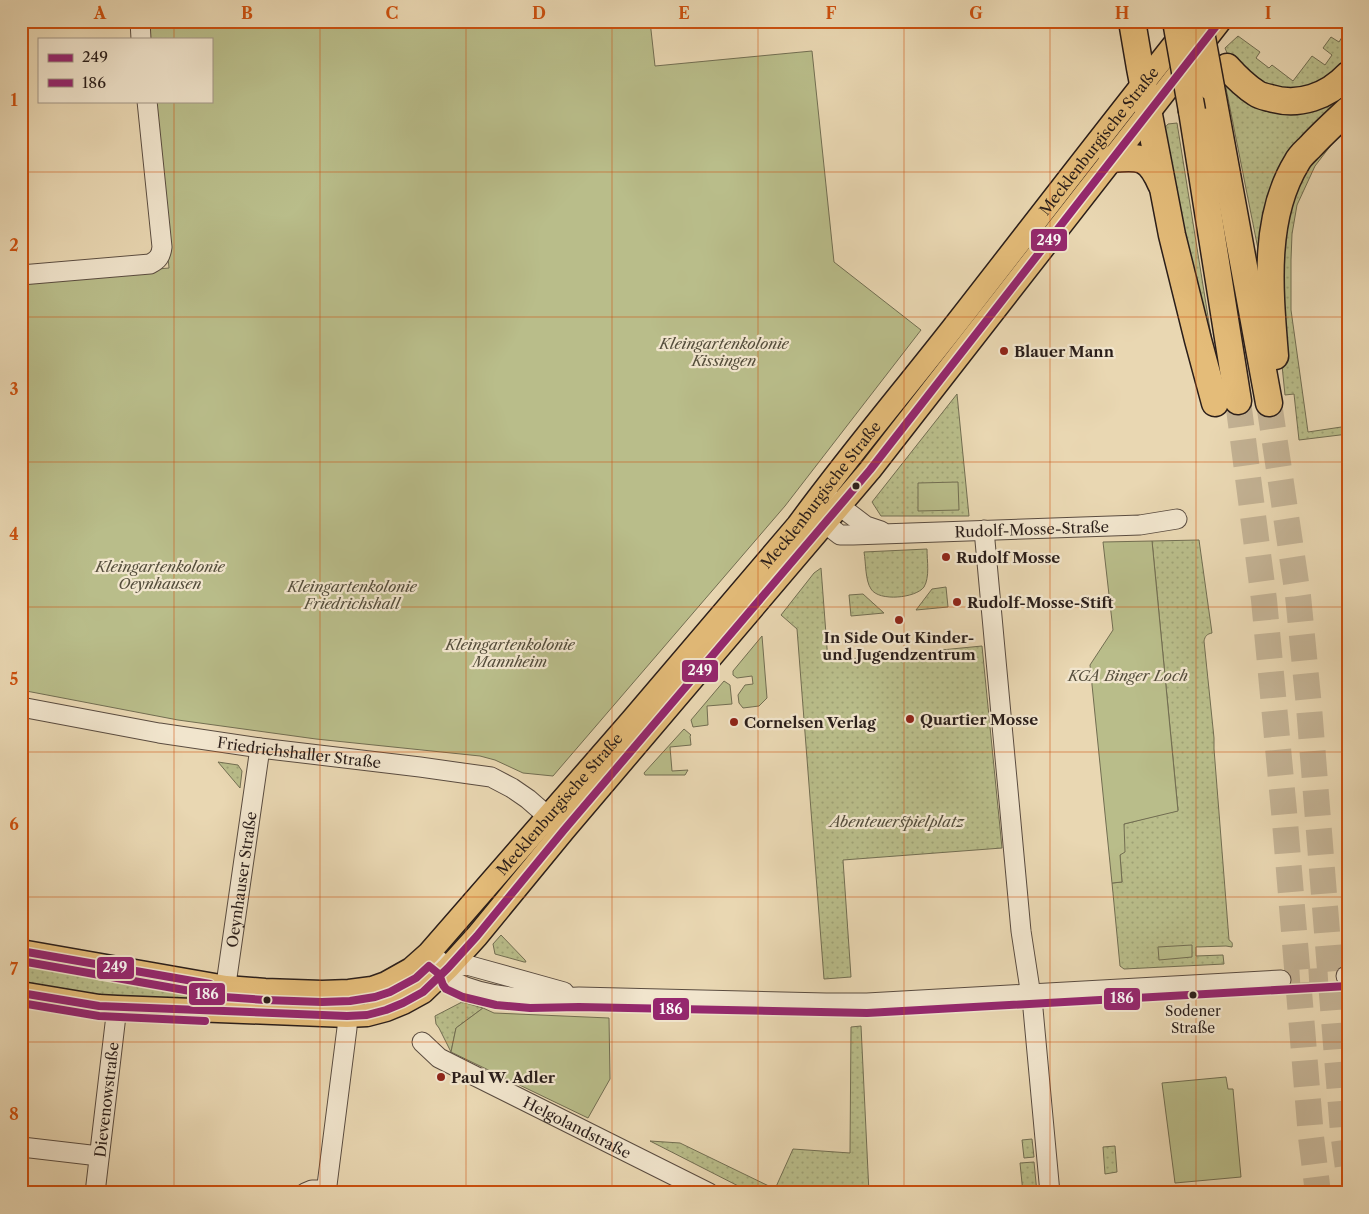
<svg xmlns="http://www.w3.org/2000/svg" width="1369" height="1214" font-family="'Libre Caslon Text',serif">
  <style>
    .grass { fill: url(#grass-dots); stroke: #726e52 }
    .garden { fill: #b9bd8a; stroke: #726e52 }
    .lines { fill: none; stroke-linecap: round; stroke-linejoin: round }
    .minor-tunnel { stroke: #c3b294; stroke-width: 19; stroke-dasharray: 19 9; stroke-linecap: butt }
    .highway-tunnel { stroke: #c3b294; stroke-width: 26; stroke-dasharray: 26 13; stroke-linecap: butt }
    .minor-casing { stroke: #5a4c40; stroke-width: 21 }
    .major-casing { stroke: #2a1e1a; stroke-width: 25 }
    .highway-casing { stroke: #2a1e1a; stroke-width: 29 }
    .minor { stroke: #f1e5cd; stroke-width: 19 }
    .major { stroke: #e4bc79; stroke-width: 22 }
    .highway { stroke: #e4bc79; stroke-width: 26 }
    .highway-bridge-casing { stroke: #2a1e1a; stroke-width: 29; stroke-linecap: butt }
    .highway-bridge { stroke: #e4bc79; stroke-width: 26 }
    .bus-1-casing { stroke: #f1e5cd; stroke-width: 11 }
    .bus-2-casing { stroke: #f1e5cd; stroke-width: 11 }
    .bus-1 { stroke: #95276e; stroke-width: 8 }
    .bus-2 { stroke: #95276e; stroke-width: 8 }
    .grid { fill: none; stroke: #cc500e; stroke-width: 1; stroke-opacity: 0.55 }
    .poi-dot { fill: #8f2418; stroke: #f1e5cd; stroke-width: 2 }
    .bus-dot { fill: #2a1e1a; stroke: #f1e5cd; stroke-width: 2 }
    .labels { text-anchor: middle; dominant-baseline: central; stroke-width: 4.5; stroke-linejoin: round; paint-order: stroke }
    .bus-label { font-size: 14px; fill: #2a1e1a; stroke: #f1e5cd }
    .street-label { font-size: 15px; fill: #2a1e1a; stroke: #f1e5cd }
    .park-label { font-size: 15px; font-style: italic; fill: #554e3c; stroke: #f1e5cd }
    .poi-label { font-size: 15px; font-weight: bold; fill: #2a1e1a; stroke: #f1e5cd; text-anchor: start }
    .line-badge { stroke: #f1e5cd; stroke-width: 2 }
    .badge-label { font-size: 14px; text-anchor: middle; font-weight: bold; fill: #fff }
    .neatline { fill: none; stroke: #cc500e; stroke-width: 2 }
    .grid-label { font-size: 16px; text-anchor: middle; font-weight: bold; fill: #cc500e }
  </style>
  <defs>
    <pattern id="grass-dots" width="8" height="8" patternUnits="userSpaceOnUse" patternTransform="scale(1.25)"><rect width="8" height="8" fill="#b9bd8a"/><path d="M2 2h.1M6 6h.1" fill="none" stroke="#9fa276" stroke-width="1.8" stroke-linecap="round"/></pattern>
  </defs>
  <rect width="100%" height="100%" fill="#e9d7b2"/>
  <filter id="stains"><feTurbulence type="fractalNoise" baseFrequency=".004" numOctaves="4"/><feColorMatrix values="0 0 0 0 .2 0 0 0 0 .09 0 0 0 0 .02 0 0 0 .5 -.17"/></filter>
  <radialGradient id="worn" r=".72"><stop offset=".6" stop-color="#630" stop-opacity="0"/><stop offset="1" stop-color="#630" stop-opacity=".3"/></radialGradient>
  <!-- grass -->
  <g class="grass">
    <polygon points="1343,21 1348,21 1348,64 1332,80 1278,94 1231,63 1225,48 1238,36 1260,52 1256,58 1269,68 1272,65 1293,81 1312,56 1325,65 1332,55 1323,48 1331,37 1339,42 1347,29 1341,24"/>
    <polygon points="1225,83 1246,96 1348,84 1348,100 1259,254"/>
    <polygon points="1177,123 1218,379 1158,136 1168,124"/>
    <polygon points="1348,123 1315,166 1297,205 1292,234 1291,260 1291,310 1308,432 1348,426 1348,434 1299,440 1294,394 1285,395 1278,326 1289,187"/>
    <polygon points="957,394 969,516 881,516 872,502"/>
    <path d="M1199,540L1212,633C1207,634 1205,636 1204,641L1214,738V749L1229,940C1232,942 1233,943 1232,947L1226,946L1196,947V956L1223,955L1224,964L1124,969L1120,966L1112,883L1122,882L1120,855L1124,824L1178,810L1152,541Z"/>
    <path d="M927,549C927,561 930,577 924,587C916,598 879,602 871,589C865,580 866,563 864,552Z"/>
    <polygon points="821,568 828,661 982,646 1002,848 843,860 851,977 824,979 797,629 781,615 814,573"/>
    <polygon points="946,587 948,607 916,610 932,589"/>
    <polygon points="863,594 884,613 851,616 849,595"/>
    <polygon points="218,762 238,765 242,771 240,788"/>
    <polygon points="501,935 525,960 526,962 524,962 495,954 493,944"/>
    <polygon points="21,959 210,991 209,1003 136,1000 21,985"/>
    <polygon points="462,1002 483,1008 456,1028 451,1052 439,1028 436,1024 435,1016"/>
    <polygon points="861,1026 869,1193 752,1193 650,1141 680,1143 775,1189 793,1149 850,1153 851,1027"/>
    <polygon points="1032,1139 1034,1157 1024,1158 1022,1140"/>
    <polygon points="1115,1146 1117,1172 1105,1174 1103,1147"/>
    <polygon points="1034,1162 1037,1193 1023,1193 1020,1163"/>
  </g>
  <!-- garden -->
  <g class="garden">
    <polygon points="145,21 650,21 655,66 812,51 834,262 921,330 785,506 553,776 523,773 495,760 480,756 316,739 178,720 21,690 21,281 169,268 153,101 211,101 211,39 147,39"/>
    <polygon points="958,482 959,510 918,511 918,483"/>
    <polygon points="1152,541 1178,811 1124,824 1125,852 1120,855 1122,882 1112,883 1090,665 1113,630 1103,542"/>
    <polygon points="762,636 767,698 759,706 743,708 739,703 738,695 745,685 753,684 752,676 737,678 733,675 733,671"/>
    <polygon points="724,681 730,685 732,704 707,706 708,725 693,727 691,720"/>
    <polygon points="684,729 691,735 690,736 691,745 670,747 672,771 688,770 685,775 645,775 644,773"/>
    <polygon points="1192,945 1192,957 1159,960 1158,947"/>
    <polygon points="483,1008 494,1013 609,1018 610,1079 588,1118 451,1052 456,1028"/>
    <polygon points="1226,1077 1228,1089 1233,1089 1241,1177 1175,1183 1162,1083"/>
  </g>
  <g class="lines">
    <!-- minor-tunnel -->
    <polyline class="minor-tunnel" points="1281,980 1346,976"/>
    <!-- highway-tunnel -->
    <g class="highway-tunnel">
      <polyline points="1238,401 1264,600 1285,822 1311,1137 1318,1193"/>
      <polyline points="1269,403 1298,596 1309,707 1343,1132 1348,1168"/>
    </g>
    <!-- minor casing -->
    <g class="minor-casing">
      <g id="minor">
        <polyline points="140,21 141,39"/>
        <path d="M21,275L150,264C158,260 161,256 162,247L147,101"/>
        <polyline points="829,498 866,526 881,531"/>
        <path id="s1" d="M813,514L840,535H853L1140,525L1177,519"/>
        <polyline points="984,530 1021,931 1033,1009 1050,1193"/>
        <path id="s2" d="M21,707L159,733L260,748L420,767L491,777L512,788L528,799L559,826"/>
        <path d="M438,960L448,968L452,981C492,1001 536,999 579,997L826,1003H867L1281,980"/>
        <polyline points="448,968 467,965 564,992"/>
        <polyline points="1346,976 1348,976"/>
        <path id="s3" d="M222,1012L260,748"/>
        <path id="s4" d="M422,1042L439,1058L709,1193"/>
        <polyline points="22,1147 99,1156"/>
        <path id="s5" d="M95,1193L117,1007"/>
        <polyline points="305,1193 312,1190 327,1190"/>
        <polyline points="326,1193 347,1028 349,991"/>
      </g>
    </g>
    <!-- major casing -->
    <g class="major-casing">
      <g id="major">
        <path id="s6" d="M21,951L226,987L265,990L322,992L349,991L372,988L386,983L411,969L429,953L632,720L798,525C847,458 901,394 952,329C1030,229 1108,127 1187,28"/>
        <polyline points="21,993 99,1006 117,1007 347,1016 367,1015 386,1010 403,1003 423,992 448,968 477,936 564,830 870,470 1220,21"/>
      </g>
    </g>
    <!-- highway casing -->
    <g class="highway-casing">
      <g id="highway">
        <polyline points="1132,21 1140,68 1172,235 1198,340 1215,403"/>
        <path d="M1227,67C1236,77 1245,86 1256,93C1260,96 1266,97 1270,98C1299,107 1328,96 1348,75"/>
        <polyline points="1211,87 1269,403"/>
        <polyline points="1192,111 1238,401"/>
        <path d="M1112,159C1141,156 1149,157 1161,184"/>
        <path d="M1275,356C1270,293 1262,219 1297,162C1300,156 1305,152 1310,147C1322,134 1335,122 1348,110"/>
      </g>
    </g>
    <!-- minor -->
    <use href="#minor" class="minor"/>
    <!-- major -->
    <use href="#major" class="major"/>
    <!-- highway -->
    <use href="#highway" class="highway"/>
    <!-- highway-bridge casing -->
    <g class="highway-bridge-casing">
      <g id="highway-bridge">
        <polyline points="1176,21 1192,111"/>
        <polyline points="1199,21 1211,87"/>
      </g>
    </g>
    <!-- highway-bridge -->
    <use href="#highway-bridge" class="highway-bridge"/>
    <!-- bus-1 casing -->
    <g class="bus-1-casing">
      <g id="bus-1">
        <polyline points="21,951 210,984"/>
        <polyline points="21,993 99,1006 347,1016 367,1015 386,1010 403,1003 423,992 448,968 477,936 564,830 870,470 1220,21"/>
      </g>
    </g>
    <!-- bus-2 casing -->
    <g class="bus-2-casing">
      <g id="bus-2">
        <polyline points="21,961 224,997 265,1000 322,1002 350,1001 375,997 390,992 416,978 429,966 439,974 443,985 446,989 463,997 496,1005 530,1008 579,1007 867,1013 1348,986"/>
        <polyline points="21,1003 99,1016 205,1021"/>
      </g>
    </g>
    <!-- bus-1 -->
    <use href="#bus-1" class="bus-1"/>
    <!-- bus-2 -->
    <use href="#bus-2" class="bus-2"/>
  </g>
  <!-- grid -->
  <path class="grid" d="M174,21V39M320,21V1193M466,21V1193M612,21V1193M758,21V1193M904,21V1193M1050,21V1193M1196,21V1193M174,101V1193M21,172H1348M21,317H1348M21,462H1348M21,607H1348M21,752H1348M21,897H1348M21,1042H1348"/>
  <!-- markers -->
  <g class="poi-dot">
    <circle cx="1004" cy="351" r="5"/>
    <circle cx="946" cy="557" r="5"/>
    <circle cx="957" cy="602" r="5"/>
    <circle cx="899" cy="620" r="5"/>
    <circle cx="910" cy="719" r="5"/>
    <circle cx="734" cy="722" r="5"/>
    <circle cx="441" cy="1077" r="5"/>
  </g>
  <g class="bus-dot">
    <circle cx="856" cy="486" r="4.5"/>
    <circle cx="1193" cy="995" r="4.5"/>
    <circle cx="267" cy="1000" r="4.5"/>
  </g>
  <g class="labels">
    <!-- bus labels -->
    <g class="bus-label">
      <text x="1193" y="1011">Sodener<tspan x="1193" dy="17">Straße</tspan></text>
    </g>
    <!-- street labels -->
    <g class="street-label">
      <text stroke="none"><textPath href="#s6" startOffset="1475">Mecklenburgische Straße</textPath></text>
      <text stroke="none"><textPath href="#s6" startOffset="1025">Mecklenburgische Straße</textPath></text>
      <text stroke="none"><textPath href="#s1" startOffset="226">Rudolf-Mosse-Straße</textPath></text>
      <text stroke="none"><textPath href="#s2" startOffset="282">Friedrichshaller Straße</textPath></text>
      <text stroke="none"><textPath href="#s6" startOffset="620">Mecklenburgische Straße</textPath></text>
      <text stroke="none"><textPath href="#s3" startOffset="134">Oeynhauser Straße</textPath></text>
      <text stroke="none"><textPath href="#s5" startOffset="94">Dievenowstraße</textPath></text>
      <text stroke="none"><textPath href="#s4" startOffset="178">Helgolandstraße</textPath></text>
    </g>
    <!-- park labels -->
    <g class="park-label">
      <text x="724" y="343">Kleingartenkolonie<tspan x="724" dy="17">Kissingen</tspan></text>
      <text x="160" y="566">Kleingartenkolonie<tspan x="160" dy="17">Oeynhausen</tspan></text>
      <text x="352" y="586">Kleingartenkolonie<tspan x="352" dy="17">Friedrichshall</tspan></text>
      <text x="510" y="644">Kleingartenkolonie<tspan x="510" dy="17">Mannheim</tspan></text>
      <text x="1128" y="675">KGA Binger Loch</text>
      <text x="897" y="821">Abenteuerspielplatz</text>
    </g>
    <!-- poi labels -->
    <g class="poi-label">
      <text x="1014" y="351">Blauer Mann</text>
      <text x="956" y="557">Rudolf Mosse</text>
      <text x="967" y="602">Rudolf-Mosse-Stift</text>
      <text x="899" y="637" text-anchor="middle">In Side Out Kinder-<tspan x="899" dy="17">und Jugendzentrum</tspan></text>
      <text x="920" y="719">Quartier Mosse</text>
      <text x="744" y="722">Cornelsen Verlag</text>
      <text x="451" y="1077">Paul W. Adler</text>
    </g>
  </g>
  <g class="line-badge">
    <rect x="1030" y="228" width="38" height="24" rx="5" fill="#95276e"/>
    <rect x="681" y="659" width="38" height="24" rx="5" fill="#95276e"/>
    <rect x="96" y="956" width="39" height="24" rx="5" fill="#95276e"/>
    <rect x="188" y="982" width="38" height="24" rx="5" fill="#95276e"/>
    <rect x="1103" y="987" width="38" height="24" rx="5" fill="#95276e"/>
    <rect x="652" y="997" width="38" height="24" rx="5" fill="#95276e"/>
  </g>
  <g class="badge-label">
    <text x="1049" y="245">249</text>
    <text x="700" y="675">249</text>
    <text x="115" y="972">249</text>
    <text x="207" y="999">186</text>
    <text x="1122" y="1003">186</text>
    <text x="671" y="1014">186</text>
  </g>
  <!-- margin -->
  <rect width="1369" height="1214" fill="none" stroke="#e9d7b2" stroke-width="55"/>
  <!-- legend -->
  <rect x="38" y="38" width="175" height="65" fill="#f1e5cd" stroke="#a19585"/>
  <rect x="48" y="54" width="25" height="8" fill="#95276e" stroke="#a19585"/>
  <text x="82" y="62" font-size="15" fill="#2a1e1a">249</text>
  <rect x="48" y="79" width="25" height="8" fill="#95276e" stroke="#a19585"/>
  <text x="82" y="88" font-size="15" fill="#2a1e1a">186</text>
  <rect x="28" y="28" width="1314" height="1158" class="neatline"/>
  <g class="grid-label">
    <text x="100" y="19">A</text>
    <text x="247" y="19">B</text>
    <text x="392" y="19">C</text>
    <text x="539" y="19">D</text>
    <text x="684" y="19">E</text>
    <text x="831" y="19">F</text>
    <text x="976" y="19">G</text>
    <text x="1122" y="19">H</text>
    <text x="1268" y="19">I</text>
    <text x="14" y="106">1</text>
    <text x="14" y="251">2</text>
    <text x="14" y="395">3</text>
    <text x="14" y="540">4</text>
    <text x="14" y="685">5</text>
    <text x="14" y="830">6</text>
    <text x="14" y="975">7</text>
    <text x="14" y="1120">8</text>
  </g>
  <rect width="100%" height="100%" filter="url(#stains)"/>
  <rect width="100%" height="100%" fill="url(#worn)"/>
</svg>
